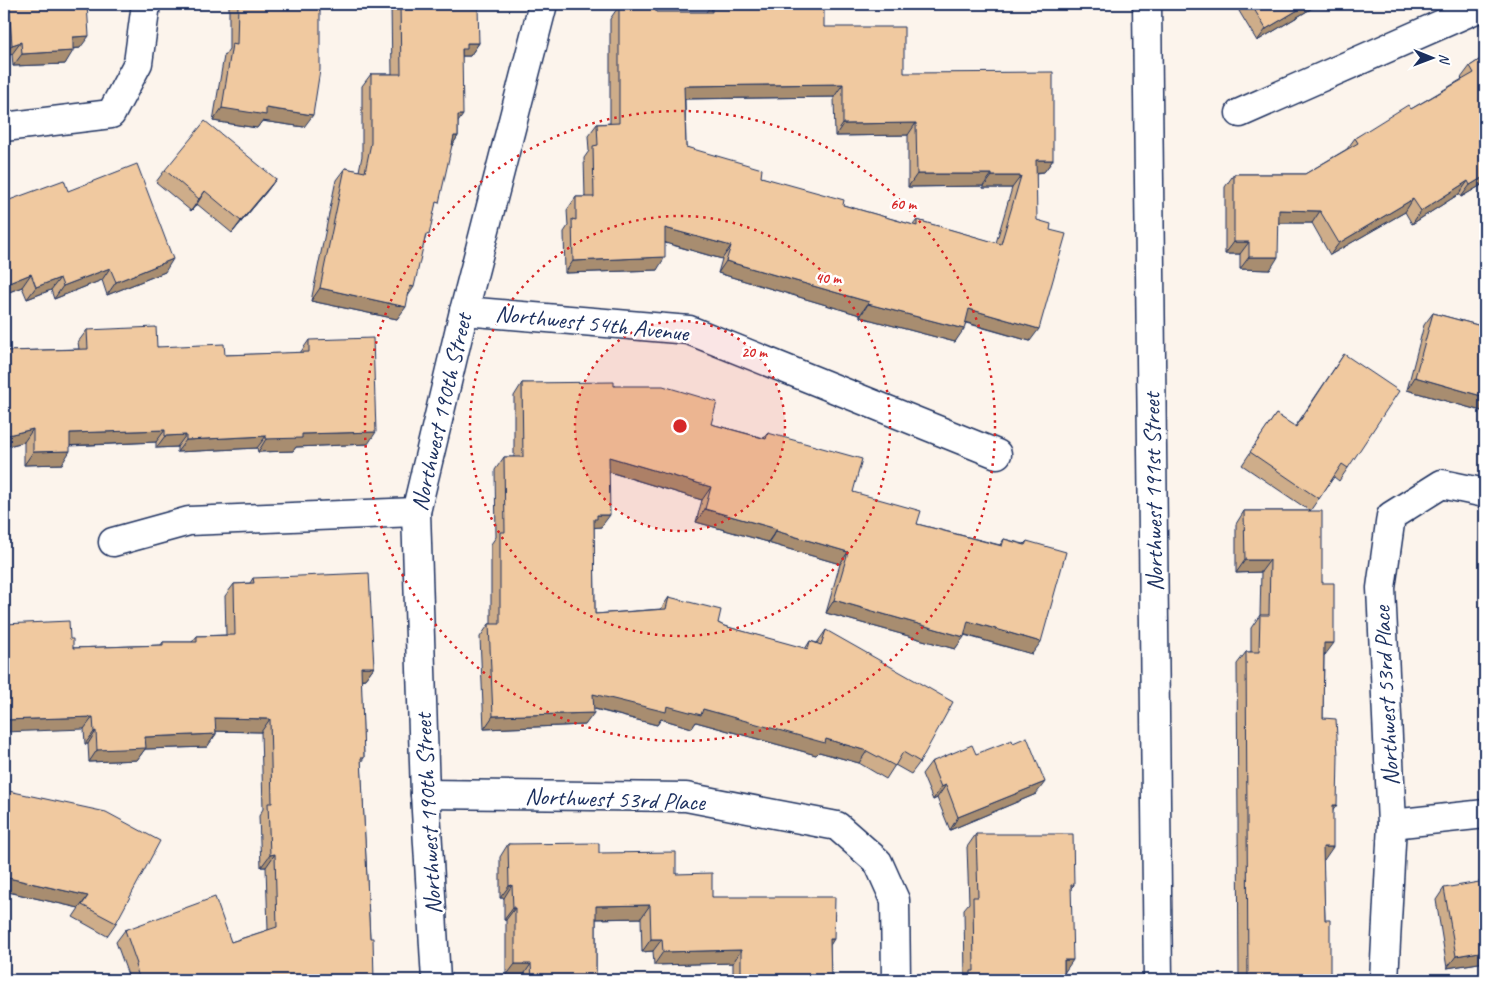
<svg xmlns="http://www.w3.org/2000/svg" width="1489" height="984" font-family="Caveat,sans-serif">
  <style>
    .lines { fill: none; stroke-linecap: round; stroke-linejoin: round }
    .street-casing { stroke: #1b2f5e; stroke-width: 31 }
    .secondary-casing { stroke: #1b2f5e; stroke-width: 31 }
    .street { stroke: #fff; stroke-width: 28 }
    .secondary { stroke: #fff; stroke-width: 28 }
    .wall { fill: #cead8a; stroke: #1b2f5e; fill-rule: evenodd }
    .shaded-wall { fill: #a88d70; stroke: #1b2f5e }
    .building { fill: #f0c9a0; stroke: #1b2f5e; fill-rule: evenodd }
    .ring { fill: none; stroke: #d62828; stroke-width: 2.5; stroke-dasharray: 2.5 5 }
    .labels { text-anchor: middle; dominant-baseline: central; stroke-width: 5; stroke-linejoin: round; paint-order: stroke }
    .street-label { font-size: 24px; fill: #1b2f5e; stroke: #fff }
    .centre { fill: #d62828; stroke: #fff; stroke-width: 2.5 }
    .ring-label { font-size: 15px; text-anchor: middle; font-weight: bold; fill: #d62828; stroke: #fff; stroke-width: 5; stroke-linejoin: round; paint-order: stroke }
  </style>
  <rect width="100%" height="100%" fill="#fcf4ec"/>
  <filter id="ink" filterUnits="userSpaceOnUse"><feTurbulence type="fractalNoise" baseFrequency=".02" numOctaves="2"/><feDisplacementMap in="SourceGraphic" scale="10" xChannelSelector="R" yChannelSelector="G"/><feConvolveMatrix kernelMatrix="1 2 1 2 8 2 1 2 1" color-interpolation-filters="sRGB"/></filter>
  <g filter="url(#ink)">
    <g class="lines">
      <!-- street casing -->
      <g class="street-casing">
        <g id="street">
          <polyline points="1240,113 1485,5"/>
          <polyline points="4,127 111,114 138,63 146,4"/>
          <polyline points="464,311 689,330 997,454"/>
          <polyline points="113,542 189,521 416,512"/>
          <polyline points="425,794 686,797 837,826 878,862 895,900 896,980"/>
          <polyline points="1392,824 1485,814"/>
          <polyline points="436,980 425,794 416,512 464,311 543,4"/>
          <polyline points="1384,980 1392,824 1381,588 1391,516 1442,484 1485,493"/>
        </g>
      </g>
      <!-- secondary casing -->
      <g class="secondary-casing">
        <polyline id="secondary" points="1147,4 1158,980"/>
      </g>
      <!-- street -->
      <use href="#street" class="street"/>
      <!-- secondary -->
      <use href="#secondary" class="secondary"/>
    </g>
    <!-- wall -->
    <g class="wall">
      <polygon points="4,4 87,4 80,48 73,49 65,64 13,66 12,54 4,57"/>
      <polygon points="229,4 320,4 304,127 262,121 257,128 213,121 224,56 229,49"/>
      <polygon points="391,4 471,4 471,8 479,43 470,56 462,56 458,122 458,136 451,147 434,209 408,296 397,319 311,301 336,180 345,168 359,171 362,156 362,86 371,74 392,74"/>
      <path d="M712,4L824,27L904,73L1053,160L1044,172L1036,173L1030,341L966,323L955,342L860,317V315L718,273L722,259L665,243L657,270L565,273L564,232L568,226L567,210L576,197H585L584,158L589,151L588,136L597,124L610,123V19L619,6L656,12H706ZM834,97L835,136L908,135V187L983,186V188H1012L996,243L917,220L913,225L843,205L761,177L686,147L685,99Z"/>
      <polygon points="1243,4 1319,4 1257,41 1239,11"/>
      <polygon points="1321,4 1329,4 1323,7"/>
      <polygon points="1485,56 1485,183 1461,197 1459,194 1412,224 1405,212 1330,255 1312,223 1279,223 1270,270 1240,269 1240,254 1225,254 1225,187 1234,174 1305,174 1347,149 1355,138 1411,109 1462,79 1461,78 1470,66"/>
      <polygon points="165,170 276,179 267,191 232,233 197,204 191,211 156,182"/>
      <polygon points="68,191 165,272 107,295 102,280 54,299 51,290 27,299 22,287 4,294 4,202"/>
      <polygon points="1433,313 1485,327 1485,412 1407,390 1424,325"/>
      <polygon points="87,330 157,347 225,355 300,353 309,340 368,444 296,447 293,451 258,452 257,448 177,452 177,447 156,448 156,442 70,446 62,464 24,465 24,442 4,447 4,353 5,351 79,349 78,342"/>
      <polygon points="1344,354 1348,468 1339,481 1334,477 1310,511 1322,583 1325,655 1324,655 1323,718 1333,811 1323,860 1325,920 1330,980 1239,980 1237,664 1246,652 1251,652 1251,628 1260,615 1261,572 1236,573 1236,524 1244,511 1310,511 1242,465 1276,414 1295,427"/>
      <polygon points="522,383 614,386 711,424 764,438 768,433 853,492 917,524 1000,545 1004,539 1024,544 1027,541 1032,654 964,635 955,649 826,613 840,564 768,543 768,542 696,522 702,500 609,472 601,527 594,527 595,614 661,609 669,597 724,626 805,649 810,641 817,643 826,630 920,762 911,774 895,765 886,779 859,763 819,752 816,755 696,722 692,728 661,719 657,725 594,709 585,725 484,729 480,637 489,624 491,624 491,544 496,537 495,470 504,457 514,457 514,396"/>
      <polygon points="253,578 374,667 365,679 361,680 364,758 361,762 370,938 374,980 127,980 126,977 128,975 116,942 125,930 231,942 268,930 266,867 261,867 259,816 263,809 261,732 216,731 216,734 207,747 145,749 137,760 89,762 88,744 85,744 84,729 70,639 73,648 161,645 163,642 192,642 197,636 226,635 225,596 234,584 250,583"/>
      <polygon points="976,754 1036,794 950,830 937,798 933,800 922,774 931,762"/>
      <polygon points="4,790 116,923 107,936 73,917 79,908 4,891"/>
      <polygon points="976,834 1074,885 1071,888 1064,980 965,980 964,909 969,903 967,847"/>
      <polygon points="508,844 599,853 676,874 712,897 830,945 831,980 733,980 733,963 654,965 653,951 642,952 641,918 596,919 596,980 523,980 523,976 506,976 506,920 504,920 504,898 500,898 500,857"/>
      <polygon points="1444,888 1485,962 1447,968 1436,900"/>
    </g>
    <!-- shaded-wall -->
    <g class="shaded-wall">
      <polygon points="1308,4 1319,4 1257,41 1266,29"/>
      <polygon points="89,36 80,48 64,49 73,37"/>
      <polygon points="21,42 12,54 4,57 12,45"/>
      <polygon points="467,43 479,43 470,56 462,56 462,49"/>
      <polygon points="73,51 65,64 13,66 22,54"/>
      <polygon points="843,84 834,97 676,99 684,86"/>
      <polygon points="222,108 266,108 313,115 304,127 262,121 257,128 213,121"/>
      <polygon points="458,115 463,115 454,128"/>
      <polygon points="916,123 908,135 835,136 843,124"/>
      <polygon points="454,136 458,136 450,149"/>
      <polygon points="1036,160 1053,160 1044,172 1027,173"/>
      <polygon points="917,174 992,174 983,186 908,187"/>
      <polygon points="992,176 1021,176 1012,188 983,188"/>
      <polygon points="1485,176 1485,183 1461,197 1470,185"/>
      <polygon points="276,179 267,191 232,233 241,221"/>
      <polygon points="1468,181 1459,194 1412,224 1421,211"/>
      <polygon points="205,191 197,204 191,211 199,199"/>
      <polygon points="1413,199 1405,212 1330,255 1339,243"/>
      <polygon points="1279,210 1320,211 1312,223 1270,223"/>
      <polygon points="665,228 731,246 722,259 656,240"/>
      <polygon points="1234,242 1249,242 1240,254 1225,254"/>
      <polygon points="665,257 657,270 565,273 573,261"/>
      <polygon points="1249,257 1278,257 1270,270 1240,269"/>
      <polygon points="173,259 165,272 107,295 116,282"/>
      <polygon points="726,261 869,302 860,315 718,273"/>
      <polygon points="110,268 102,280 54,299 63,286"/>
      <polygon points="31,274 22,287 4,294 4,285"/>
      <polygon points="60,278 51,290 27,299 36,287"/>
      <polygon points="410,286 414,287 406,299"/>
      <polygon points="320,288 406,307 397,319 311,301"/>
      <polygon points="868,304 964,329 955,342 860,317"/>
      <polygon points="969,309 1039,329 1030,341 961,321"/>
      <polygon points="1415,377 1485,397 1485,412 1407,390"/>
      <polygon points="33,429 24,442 4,447 4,436"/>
      <polygon points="165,430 156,442 61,446 70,433"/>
      <polygon points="376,432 368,444 296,447 293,451 258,452 266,439 302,434"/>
      <polygon points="186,435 177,447 156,448 165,436"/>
      <polygon points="266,436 257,448 177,452 186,440"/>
      <polygon points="70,451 62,464 24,465 33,452"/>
      <polygon points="609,457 711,487 702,500 600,469"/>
      <polygon points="705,509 777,529 768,542 696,522"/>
      <polygon points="597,515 610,515 601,527 591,528 585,531"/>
      <polygon points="776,531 848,552 840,564 768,543"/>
      <polygon points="1245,560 1270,560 1261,572 1236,573"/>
      <polygon points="834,600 964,637 955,649 826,613"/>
      <polygon points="968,621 1041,642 1032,654 959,633"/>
      <polygon points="1324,643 1334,643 1325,655 1315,655"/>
      <polygon points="361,667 374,667 365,679 352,680"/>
      <polygon points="593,694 667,706 703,709 826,739 867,751 859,763 819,752 816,755 696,722 692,728 661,719 657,725 584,706"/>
      <polygon points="594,713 585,725 484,729 493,716"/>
      <polygon points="93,717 84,729 4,732 4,720"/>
      <polygon points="215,718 270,719 261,732 207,731"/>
      <polygon points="96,731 88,744 85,744 94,732"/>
      <polygon points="216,734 207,747 145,749 137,760 89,762 97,750 145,737"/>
      <polygon points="1045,782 1036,794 950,830 958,817"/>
      <polygon points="946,785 937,798 933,800 941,787"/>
      <polygon points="1333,805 1337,805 1328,817"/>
      <polygon points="1323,847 1333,847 1324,860 1314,860"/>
      <polygon points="275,854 266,867 261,867 270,855"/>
      <polygon points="4,877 88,896 79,908 4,891"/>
      <polygon points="512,885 504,898 500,898 509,886"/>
      <polygon points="650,905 641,918 587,919 596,906"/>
      <polygon points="513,908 515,908 506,920 504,920"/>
      <polygon points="651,939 662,939 653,951 642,952"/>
      <polygon points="830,939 834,939 826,952"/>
      <polygon points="741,950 733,963 654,965 663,952"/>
      <polygon points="1485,951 1485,962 1447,968 1456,956"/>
      <polygon points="1064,960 1073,960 1064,973"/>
      <polygon points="515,964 531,964 523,976 506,976"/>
    </g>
    <!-- building -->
    <g class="building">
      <polygon points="9,4 87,4 89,36 73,37 73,51 22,54 21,42 12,45"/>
      <polygon points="238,4 320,4 320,70 313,115 266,108 266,115 222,108 232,44 237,45"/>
      <polygon points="400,4 471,4 471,8 478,8 479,43 467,43 467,49 462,49 463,115 458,115 458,136 454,136 439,203 436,202 429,235 426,234 414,287 410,286 406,307 320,288 345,168 365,172 371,143 371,74 401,74"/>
      <path d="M712,4H824V27H904V73L1053,72V160H1036L1037,220L1051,224L1050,230L1066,234L1039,329L969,309L964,329L868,304L869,302L726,261L731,246L665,228V257L573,261L572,219L576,220V197H594L593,146L598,145L597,124L619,123V6H656V12H712ZM843,84V124L916,123L917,174H992V176H1021L1001,244L917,220V226L843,205L844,200L761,177L762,169L686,147L684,86Z"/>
      <polygon points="1251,4 1308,4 1266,29"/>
      <polygon points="1485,56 1485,176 1470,185 1468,181 1421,211 1413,199 1339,243 1320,211 1279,210 1278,257 1249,257 1249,242 1234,242 1234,174 1305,174 1358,143 1355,138 1408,105 1411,109 1474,73 1470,66"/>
      <polygon points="205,121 276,179 241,221 205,191 199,199 165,170"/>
      <polygon points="137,164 173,259 116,282 110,268 63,286 60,278 36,287 31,274 4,285 4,202 64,180 68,191"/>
      <polygon points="1433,313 1485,327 1485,397 1415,377"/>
      <polygon points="156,327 157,347 224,344 225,355 309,352 309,340 373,338 376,432 302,434 302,438 266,439 266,436 186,440 186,435 165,436 165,430 70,433 70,451 33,452 33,429 4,436 4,380 6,379 5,351 88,349 87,330"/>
      <polygon points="1344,354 1399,391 1348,468 1342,464 1319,499 1250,452 1276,414 1296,427"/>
      <polygon points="614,382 614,386 663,386 717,402 711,424 766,439 768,433 862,459 853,492 921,511 917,524 1002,546 1004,539 1025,545 1027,541 1066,552 1041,642 968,621 964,637 834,600 848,552 776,531 777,529 705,509 711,487 609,457 610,515 597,515 597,519 594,519 595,614 666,609 669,597 721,610 718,623 724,626 808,649 810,641 821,645 826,630 953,702 920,762 903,752 895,766 867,751 826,739 825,743 703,709 701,715 667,706 666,712 593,694 594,713 493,716 489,624 500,624 500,532 505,532 504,457 523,457 522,383"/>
      <polygon points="1244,511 1322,511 1322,583 1334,583 1334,643 1324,643 1323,718 1336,719 1338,756 1337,805 1333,805 1333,847 1323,847 1325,920 1330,920 1330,980 1248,980 1246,652 1259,652 1260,615 1269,615 1270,560 1245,560"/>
      <polygon points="369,573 374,667 361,667 364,758 361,758 370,938 373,938 374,980 140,980 135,965 137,964 125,930 215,897 231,942 277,927 275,854 270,855 268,803 272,803 270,719 215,718 216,734 145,737 146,748 97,750 96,731 94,732 93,717 4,720 4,624 69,621 70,639 73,639 73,648 163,645 163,642 197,642 197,636 235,635 234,584 254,583 253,578"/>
      <polygon points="1027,737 1045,782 958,817 946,785 941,787 931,762 972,745 976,754 1012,740 1013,743"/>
      <polygon points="4,790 106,812 160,841 116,923 82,905 88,896 4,877"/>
      <polygon points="976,834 1073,834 1074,885 1071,885 1073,960 1064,960 1064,980 971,980 971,971 974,971 973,897 978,897"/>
      <polygon points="599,843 599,853 676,852 676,874 712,873 712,897 835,897 834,939 830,939 831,980 741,980 741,950 663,952 662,939 651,939 650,905 596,906 596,980 532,980 531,964 515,964 515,908 513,908 512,885 509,886 508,844"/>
      <polygon points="1485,881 1485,951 1456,956 1444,888"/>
    </g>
  </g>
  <!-- distance rings -->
  <circle cx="680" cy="426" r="105" fill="#d62828" fill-opacity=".12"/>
  <g class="ring">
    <circle cx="680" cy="426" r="105"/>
    <circle cx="680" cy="426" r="210"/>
    <circle cx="680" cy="426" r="315"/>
  </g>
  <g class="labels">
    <!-- street labels -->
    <g class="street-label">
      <text transform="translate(592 323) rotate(6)">Northwest 54th Avenue</text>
      <text transform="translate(441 412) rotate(-77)">Northwest 190th Street</text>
      <text transform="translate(1153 492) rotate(-91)">Northwest 191st Street</text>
      <text transform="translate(1386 696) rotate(-93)">Northwest 53rd Place</text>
      <text transform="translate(615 799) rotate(2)">Northwest 53rd Place</text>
      <text transform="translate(428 814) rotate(-93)">Northwest 190th Street</text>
    </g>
  </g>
  <circle cx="680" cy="426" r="8" class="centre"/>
  <g class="ring-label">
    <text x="903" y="209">60 m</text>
    <text x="828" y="283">40 m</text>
    <text x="754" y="357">20 m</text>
  </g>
  <!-- margin -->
  <rect width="1489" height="984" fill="none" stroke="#fff" stroke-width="20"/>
  <rect x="10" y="10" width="1469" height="964" fill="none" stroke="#1b2f5e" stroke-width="2" filter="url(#ink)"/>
  <!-- north arrow -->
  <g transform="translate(1432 58) rotate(91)" stroke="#ffffff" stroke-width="4" paint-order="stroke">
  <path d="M0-4L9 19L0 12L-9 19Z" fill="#1b2f5e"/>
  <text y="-8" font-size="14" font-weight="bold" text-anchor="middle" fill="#1b2f5e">N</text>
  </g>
</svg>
